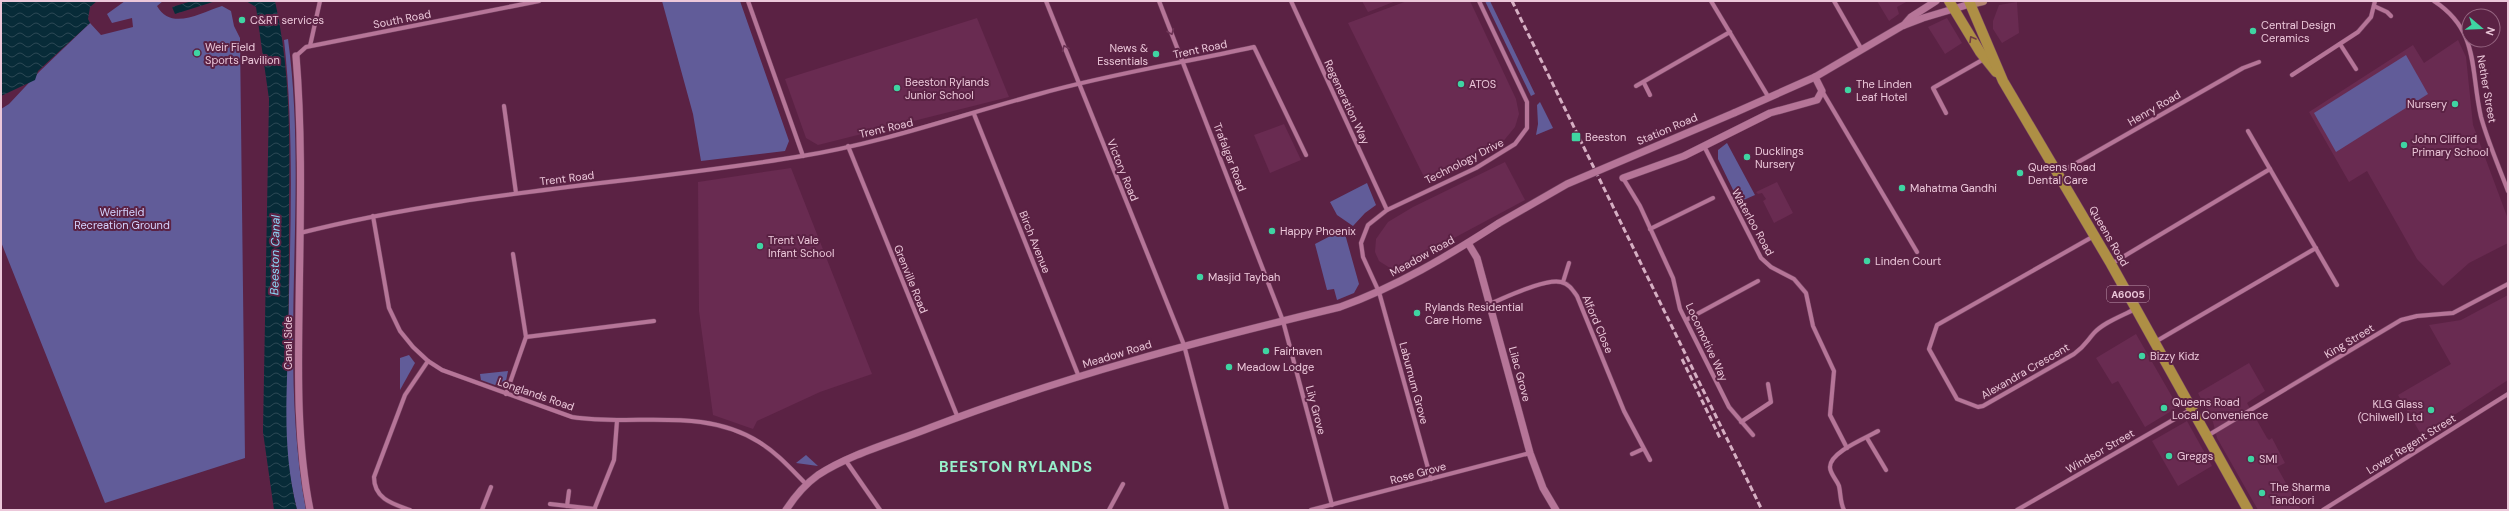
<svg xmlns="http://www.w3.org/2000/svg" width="2509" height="511" font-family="'DM Sans',sans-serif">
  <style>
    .built { fill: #692b51 }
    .green { fill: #615c99 }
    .water { fill: url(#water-waves) }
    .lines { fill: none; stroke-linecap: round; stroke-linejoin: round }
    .minor-casing { stroke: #764462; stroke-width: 5 }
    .tertiary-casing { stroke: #764462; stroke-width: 8 }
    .secondary-casing { stroke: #764462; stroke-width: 9 }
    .primary-casing { stroke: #764462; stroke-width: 11 }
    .minor { stroke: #b67598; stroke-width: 4 }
    .tertiary { stroke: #b67598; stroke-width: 7 }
    .secondary { stroke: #b2826e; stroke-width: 8 }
    .primary { stroke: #ae8f45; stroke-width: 10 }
    .rail { stroke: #d6afc3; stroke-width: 3; stroke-dasharray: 6 3; stroke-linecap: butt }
    .tertiary-bridge-casing { stroke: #764462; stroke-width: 8; stroke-linecap: butt }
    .tertiary-bridge { stroke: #b67598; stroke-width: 7 }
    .oneway { stroke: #6d3355 }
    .oneway2 { stroke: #703d44 }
    .poi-dot { fill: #3fd4a2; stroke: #5b2244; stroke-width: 1.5 }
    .labels { text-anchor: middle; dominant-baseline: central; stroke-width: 4; stroke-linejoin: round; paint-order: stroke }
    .shield { fill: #5b2244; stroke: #c096ad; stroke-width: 1 }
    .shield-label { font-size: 10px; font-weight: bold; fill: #ecc8da }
    .street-label { font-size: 11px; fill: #ecc8da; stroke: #5b2244 }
    .poi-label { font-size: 11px; fill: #ecc8da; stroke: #5b2244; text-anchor: start }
    .park-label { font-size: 11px; fill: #d5d4fe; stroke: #5b2244 }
    .water-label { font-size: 12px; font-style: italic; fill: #8cd8f8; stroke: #5b2244 }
    .district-label { font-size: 15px; font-weight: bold; letter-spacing: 1px; fill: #98f1cc; stroke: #5b2244 }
  </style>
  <defs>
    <pattern id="water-waves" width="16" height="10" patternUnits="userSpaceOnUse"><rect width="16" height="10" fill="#072b38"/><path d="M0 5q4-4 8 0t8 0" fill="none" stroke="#2b4854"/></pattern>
  </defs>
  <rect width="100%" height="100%" fill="#5b2244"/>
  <!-- built -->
  <g class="built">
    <polygon points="1362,1 1396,1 1368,12"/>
    <polygon points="1407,1 1470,1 1516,99 1519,114 1515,127 1501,144 1426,181 1348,23"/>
    <polygon points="1877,1 1908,1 1897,7 1899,14 1889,21"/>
    <polygon points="2017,2 2019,33 2002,43 1993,29 1993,21 1999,5"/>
    <polygon points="977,18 1009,97 818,145 806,138 785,79"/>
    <polygon points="1947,18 1962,43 1945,54 1928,27"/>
    <polygon points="2458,40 2466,57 2473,125 2508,219 2508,243 2469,263 2443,286 2417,259 2367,171 2349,182 2309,112 2413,45 2424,63"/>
    <polygon points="1284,124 1301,160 1270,173 1254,135"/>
    <polygon points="1505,162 1525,200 1400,267 1390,268 1379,261 1375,252 1376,239 1388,222 1413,207"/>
    <polygon points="791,168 872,374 820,392 757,421 753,429 713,415 699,311 698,182"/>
    <polygon points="1777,182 1793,213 1774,223 1763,201 1766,199 1762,193 1758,194 1756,192"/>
    <polygon points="2508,295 2508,380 2422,436 2398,395 2451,364 2429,325 2461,320"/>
    <polygon points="2136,334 2178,407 2145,427 2118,381 2112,384 2096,358"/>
    <polygon points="2249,363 2265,391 2247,403 2267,438 2269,440 2272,438 2285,463 2277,467 2301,510 2258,510 2217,438 2213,422 2198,393"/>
    <polygon points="2187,421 2212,466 2178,486 2152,441"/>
  </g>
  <!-- green -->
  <g class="green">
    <path d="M125,1H163L157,6C171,31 200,13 222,6L231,11L234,26L240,38L245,458L105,503L1,242V109L9,104L40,71L90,23L101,35L133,27L132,18L112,23L107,14Z"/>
    <polygon points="662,1 740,1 789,141 785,151 701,161 693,114"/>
    <polygon points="1485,1 1490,1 1535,94 1531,96"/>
    <path d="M288,39C309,195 277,355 306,510H297C290,480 285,449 284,417C284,391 287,365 288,339C290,240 295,138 284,40Z"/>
    <polygon points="2406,55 2428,94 2336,152 2314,113"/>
    <polygon points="1540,102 1553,128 1536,135 1538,124 1537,105"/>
    <polygon points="1727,143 1755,195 1739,202 1718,159 1718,150"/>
    <polygon points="1367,183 1376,205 1365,213 1353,226 1337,215 1330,202"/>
    <polygon points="1338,232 1345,234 1359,284 1354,293 1337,300 1334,289 1327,290 1315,244"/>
    <polygon points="409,355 415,363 400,390 400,358"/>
    <polygon points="508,371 506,381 495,385 481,380 480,374"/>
    <polygon points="806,455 818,466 796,463"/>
  </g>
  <!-- water -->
  <g class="water">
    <polygon points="1,1 97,1 90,7 88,19 90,23 38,71 35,80 1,96"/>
    <polygon points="192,1 216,1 175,14 172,7"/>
    <path d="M246,1H275C290,68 290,134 289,202C289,248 289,293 288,339C287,401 282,448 297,510H274L263,432L269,99L256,7Z"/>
  </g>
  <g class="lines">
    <!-- minor casing -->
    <g class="minor-casing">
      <g id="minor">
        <polyline points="748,1 803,156"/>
        <polyline points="1046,1 1184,345 1227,510"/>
        <polyline points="1159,1 1283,321 1332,505"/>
        <polyline points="1291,1 1387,210"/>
        <polyline points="1711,1 1769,98"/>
        <polyline points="1834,1 1862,50"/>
        <path d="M2434,1C2480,31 2470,70 2481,117C2488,142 2499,167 2508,191"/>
        <polyline points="2374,6 2387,12 2391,16"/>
        <polyline points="2340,44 2356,69"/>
        <polyline points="310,46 320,1"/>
        <polyline points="296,56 306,47 539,1"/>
        <polyline points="2292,75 2358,32 2371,17 2375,1"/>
        <polyline points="1644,83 1650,95"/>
        <polyline points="1636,86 1730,32"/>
        <polyline points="1822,91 1917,252"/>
        <polyline points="504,106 516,193"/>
        <polyline points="1946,113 1933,88 1984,59"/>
        <polyline points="974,114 1079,377"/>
        <polyline points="2248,131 2337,285"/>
        <polyline points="848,146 958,418"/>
        <polyline points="1704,146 1761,258 1771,267 1794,279 1806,293 1813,326 1834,371 1830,415 1847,448"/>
        <polyline points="2059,173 2243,68 2259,62"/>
        <polyline points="1623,178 1640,206 1673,278 1680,309 1729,407 1753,435"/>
        <path d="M373,216L389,308L400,331L413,347L428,361L442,370L572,417C634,427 702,406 759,442C777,453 791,469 806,484"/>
        <polyline points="1650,229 1713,198"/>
        <path d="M300,233C465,191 635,184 802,156C883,143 960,115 1039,94C1109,74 1182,63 1254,47L1306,155"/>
        <path d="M2094,236L1937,325L1929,349L1957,399L1978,407L1983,406L2074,354C2085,346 2086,342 2094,333C2104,322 2122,316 2135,309"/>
        <polyline points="513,254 526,337"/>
        <polyline points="2111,264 2270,169"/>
        <polyline points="1563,282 1569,263"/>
        <path d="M1489,304C1505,298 1545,278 1561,282C1569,284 1572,289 1577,296L1624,411L1650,460"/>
        <polyline points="1686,320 1758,281"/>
        <polyline points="2155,342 2316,248"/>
        <polyline points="506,394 526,337 654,321"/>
        <polyline points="1741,422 1771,402 1768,384"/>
        <polyline points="2207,436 2401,320 2417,316 2453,313 2508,284"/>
        <polyline points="1867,438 1886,470"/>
        <polyline points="1632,454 1643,449"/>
        <polyline points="846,461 880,510"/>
        <polyline points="1431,479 1379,292 1363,257 1361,243 1368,225 1387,210 1476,168 1515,144 1527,128 1527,102 1479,1"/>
        <polyline points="550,504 595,509"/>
        <polyline points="567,506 569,491"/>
        <path d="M410,510C393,504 374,499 374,477L405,395L428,361"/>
        <polyline points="482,510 491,487"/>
        <polyline points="594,510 614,460 617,421"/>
        <polyline points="1109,510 1123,484"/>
        <polyline points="1311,510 1530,453"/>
        <path d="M1844,510C1840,502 1841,495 1839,486C1837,480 1830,474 1830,467C1830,452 1866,438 1878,431"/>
        <polyline points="2017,510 2192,409"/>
        <polyline points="2323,510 2508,394"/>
      </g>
    </g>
    <!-- tertiary casing -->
    <g class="tertiary-casing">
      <g id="tertiary">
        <polyline points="1904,25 1911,17 1936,1"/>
        <path d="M296,56C303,141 300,226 299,311C298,377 297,445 310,510"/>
        <polyline points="1734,113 1815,77 1902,26 1923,18 1970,4"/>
        <polyline points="1623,178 1684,156 1770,113 1817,100 1822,91 1815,77"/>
        <polyline points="1468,243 1477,258 1530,453 1543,488 1556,510"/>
        <path d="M786,510C795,496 804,485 818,475C852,453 895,442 932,427C1065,376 1202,340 1340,307C1396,287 1448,256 1499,223"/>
      </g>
    </g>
    <!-- secondary casing -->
    <g class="secondary-casing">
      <polyline id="secondary" points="1970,4 1983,1"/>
    </g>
    <!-- primary casing -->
    <g class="primary-casing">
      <g id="primary">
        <polyline points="1949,1 1980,52 1996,72"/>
        <polyline points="1969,1 2003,81 2111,264 2248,510"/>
      </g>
    </g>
    <!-- minor -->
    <use href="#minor" class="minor"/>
    <!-- tertiary -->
    <use href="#tertiary" class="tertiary"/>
    <!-- secondary -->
    <use href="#secondary" class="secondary"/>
    <!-- primary -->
    <use href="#primary" class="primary"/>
    <!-- rail -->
    <g class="rail">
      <polyline points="1512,1 1762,510"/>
      <polyline points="1682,359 1720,438"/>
    </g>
    <!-- tertiary-bridge casing -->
    <g class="tertiary-bridge-casing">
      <polyline id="tertiary-bridge" points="1499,223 1567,184 1734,113"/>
    </g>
    <!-- tertiary-bridge -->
    <use href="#tertiary-bridge" class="tertiary-bridge"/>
  </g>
  <!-- one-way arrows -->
  <defs><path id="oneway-chevron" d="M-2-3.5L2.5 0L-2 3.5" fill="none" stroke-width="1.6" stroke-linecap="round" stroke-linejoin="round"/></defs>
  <g class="oneway">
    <use href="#oneway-chevron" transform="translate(1171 32) rotate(68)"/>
    <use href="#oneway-chevron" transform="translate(1065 48) rotate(-112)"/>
  </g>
  <use class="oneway2" href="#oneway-chevron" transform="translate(1972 39) rotate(-121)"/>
  <!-- markers -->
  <g class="poi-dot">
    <circle cx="242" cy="20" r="4"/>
    <circle cx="2253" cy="31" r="4"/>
    <circle cx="197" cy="53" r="4"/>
    <circle cx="1156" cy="54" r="4"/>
    <circle cx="1461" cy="84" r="4"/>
    <circle cx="897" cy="88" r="4"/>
    <circle cx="1848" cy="90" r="4"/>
    <circle cx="2455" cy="104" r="4"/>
    <rect x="1571" y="132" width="10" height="10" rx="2"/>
    <circle cx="2404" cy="145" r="4"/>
    <circle cx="1747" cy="157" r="4"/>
    <circle cx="2020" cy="173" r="4"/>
    <circle cx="1902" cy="188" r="4"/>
    <circle cx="1272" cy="231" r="4"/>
    <circle cx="760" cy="246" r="4"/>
    <circle cx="1867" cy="261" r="4"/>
    <circle cx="1200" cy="277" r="4"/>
    <circle cx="1417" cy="313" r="4"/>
    <circle cx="1266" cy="351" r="4"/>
    <circle cx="2142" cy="356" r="4"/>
    <circle cx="1229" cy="367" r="4"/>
    <circle cx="2164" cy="408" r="4"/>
    <circle cx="2431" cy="410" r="4"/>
    <circle cx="2169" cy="456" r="4"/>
    <circle cx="2251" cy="459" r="4"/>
    <circle cx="2262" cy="493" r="4"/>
  </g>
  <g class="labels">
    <!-- shield labels -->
    <rect class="shield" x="2107" y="286" width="42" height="16" rx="3"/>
    <g class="shield-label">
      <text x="2128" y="294">A6005</text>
    </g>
    <!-- street labels -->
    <g class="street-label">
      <text transform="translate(402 19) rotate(-11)">South Road</text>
      <text transform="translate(1200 49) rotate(-12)">Trent Road</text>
      <text transform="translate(2487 89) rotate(80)">Nether Street</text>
      <text transform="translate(1347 102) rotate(65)">Regeneration Way</text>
      <text transform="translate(2154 108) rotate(-30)">Henry Road</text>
      <text transform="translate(886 128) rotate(-13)">Trent Road</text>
      <text transform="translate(1667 129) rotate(-23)">Station Road</text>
      <text transform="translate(1230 157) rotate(69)">Trafalgar Road</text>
      <text transform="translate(1464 161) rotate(-27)">Technology Drive</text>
      <text transform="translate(1123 170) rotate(68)">Victory Road</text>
      <text transform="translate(567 178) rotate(-7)">Trent Road</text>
      <text transform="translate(1753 222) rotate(61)">Waterloo Road</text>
      <text transform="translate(2109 236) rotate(60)">Queens Road</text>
      <text transform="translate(1035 242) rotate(68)">Birch Avenue</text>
      <text transform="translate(1422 256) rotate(-29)">Meadow Road</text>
      <text transform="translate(911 279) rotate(68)">Grenville Road</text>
      <text transform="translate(1598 324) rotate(67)">Alford Close</text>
      <text transform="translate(2349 341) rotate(-31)">King Street</text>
      <text transform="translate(1707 342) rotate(65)">Locomotive Way</text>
      <text transform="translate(288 343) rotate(-90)">Canal Side</text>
      <text transform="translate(1117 354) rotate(-17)">Meadow Road</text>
      <text transform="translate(2025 371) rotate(-30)">Alexandra Crescent</text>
      <text transform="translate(1520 374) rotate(75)">Lilac Grove</text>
      <text transform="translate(1414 383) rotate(75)">Laburnum Grove</text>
      <text transform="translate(536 394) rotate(19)">Longlands Road</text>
      <text transform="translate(1316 410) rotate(75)">Lily Grove</text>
      <text transform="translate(2411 444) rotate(-32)">Lower Regent Street</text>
      <text transform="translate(2100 451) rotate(-30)">Windsor Street</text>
      <text transform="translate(1418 473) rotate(-15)">Rose Grove</text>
    </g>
    <!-- poi labels -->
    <g class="poi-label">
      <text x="250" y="20">C&amp;RT services</text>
      <text x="2261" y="25">Central Design<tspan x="2261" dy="13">Ceramics</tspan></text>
      <text x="205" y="47">Weir Field<tspan x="205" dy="13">Sports Pavilion</tspan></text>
      <text x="1148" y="48" text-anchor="end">News &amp;<tspan x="1148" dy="13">Essentials</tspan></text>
      <text x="905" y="82">Beeston Rylands<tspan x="905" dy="13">Junior School</tspan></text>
      <text x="1469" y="84">ATOS</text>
      <text x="1856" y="84">The Linden<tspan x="1856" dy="13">Leaf Hotel</tspan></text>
      <text x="2447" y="104" text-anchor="end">Nursery</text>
      <text x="1585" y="137">Beeston</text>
      <text x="2412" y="139">John Clifford<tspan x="2412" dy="13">Primary School</tspan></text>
      <text x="1755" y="151">Ducklings<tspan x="1755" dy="13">Nursery</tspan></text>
      <text x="2028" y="167">Queens Road<tspan x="2028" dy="13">Dental Care</tspan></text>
      <text x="1910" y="188">Mahatma Gandhi</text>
      <text x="1280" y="231">Happy Phoenix</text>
      <text x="768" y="240">Trent Vale<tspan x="768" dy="13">Infant School</tspan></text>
      <text x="1875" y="261">Linden Court</text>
      <text x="1208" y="277">Masjid Taybah</text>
      <text x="1425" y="307">Rylands Residential<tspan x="1425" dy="13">Care Home</tspan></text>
      <text x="1274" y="351">Fairhaven</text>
      <text x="2150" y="356">Bizzy Kidz</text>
      <text x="1237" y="367">Meadow Lodge</text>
      <text x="2172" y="402">Queens Road<tspan x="2172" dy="13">Local Convenience</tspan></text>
      <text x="2423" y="404" text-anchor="end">KLG Glass<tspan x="2423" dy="13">(Chilwell) Ltd</tspan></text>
      <text x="2177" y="456">Greggs</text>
      <text x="2259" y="459">SMI</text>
      <text x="2270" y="487">The Sharma<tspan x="2270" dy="13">Tandoori</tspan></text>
    </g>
    <!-- park labels -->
    <g class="park-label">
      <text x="122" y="212">Weirfield<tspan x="122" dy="13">Recreation Ground</tspan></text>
    </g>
    <!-- water labels -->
    <g class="water-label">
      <text transform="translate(275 255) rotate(-89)">Beeston Canal</text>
    </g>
    <!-- district labels -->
    <g class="district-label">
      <text x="1016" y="467">BEESTON RYLANDS</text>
    </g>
  </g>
  <!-- border -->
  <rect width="2509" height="511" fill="none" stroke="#ecc8da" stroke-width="4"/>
  <!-- north arrow -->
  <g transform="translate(2481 28) rotate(109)"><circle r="19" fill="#5b2244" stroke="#956480"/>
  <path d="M0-3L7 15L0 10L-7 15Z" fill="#3fd4a2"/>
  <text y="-6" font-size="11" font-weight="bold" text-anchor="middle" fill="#ecc8da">N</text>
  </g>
</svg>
